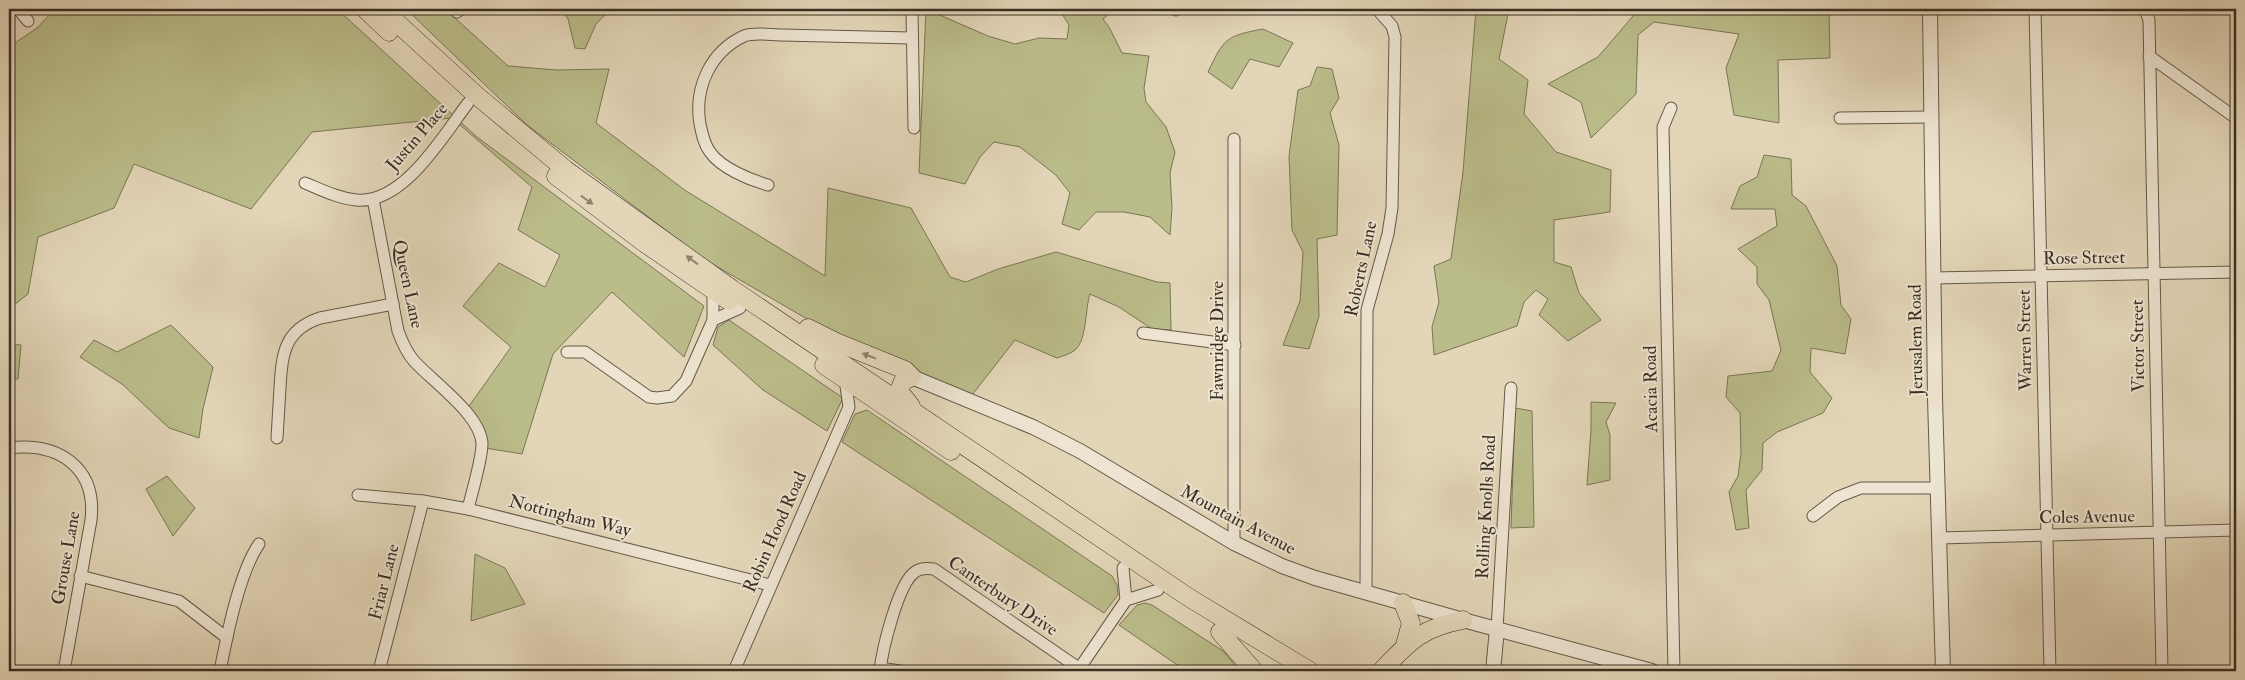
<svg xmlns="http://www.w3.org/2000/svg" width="2245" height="680" font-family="'IM FELL Double Pica',serif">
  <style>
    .green { fill: #babc8a; stroke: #7a7656 }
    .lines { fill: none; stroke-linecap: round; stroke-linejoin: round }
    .minor-casing { stroke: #645948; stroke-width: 13 }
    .tertiary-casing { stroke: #645948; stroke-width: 16 }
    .trunk-casing { stroke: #3a2f23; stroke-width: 19 }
    .minor { stroke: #ede4d1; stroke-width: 11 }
    .tertiary { stroke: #ede4d1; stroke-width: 14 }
    .trunk { stroke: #e3d6b8; stroke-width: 18 }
    .oneway { fill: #8e826e }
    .labels { text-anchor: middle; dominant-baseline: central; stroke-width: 4; stroke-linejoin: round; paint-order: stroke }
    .street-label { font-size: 18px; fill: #3a2f23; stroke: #ede4d1 }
  </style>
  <rect width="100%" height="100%" fill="#e3d6b8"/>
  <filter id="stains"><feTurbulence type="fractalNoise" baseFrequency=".004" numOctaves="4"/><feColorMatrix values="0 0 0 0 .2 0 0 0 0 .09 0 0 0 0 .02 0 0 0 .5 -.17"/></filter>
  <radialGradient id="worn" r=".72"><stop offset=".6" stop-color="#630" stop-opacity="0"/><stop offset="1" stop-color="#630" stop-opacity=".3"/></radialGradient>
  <!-- green -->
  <g class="green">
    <polygon points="55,9 337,9 477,137 704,306 684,357 612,292 553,354 522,454 479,447 467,409 511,347 463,306 499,263 545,287 560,255 518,230 532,187 452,118 312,132 251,209 134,164 114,208 38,237 28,294 9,309 9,47 37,28"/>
    <path d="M406,9H462L455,18L508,66L557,70L609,69L596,123L686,191L825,276L828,188L911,208L950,277L966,282L998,269L1056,252L1157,282L1170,283L1171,330L1152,329L1119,307L1090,294C1085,309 1087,340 1075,350C1070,354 1063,356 1057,358L1015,340L972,395L838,337L704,259L527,125Z"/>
    <polygon points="561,9 611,9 596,24 585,49 575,48 568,19"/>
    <polygon points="926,9 988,36 1015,44 1039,38 1067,39 1069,25 1059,9 1115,9 1103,19 1109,27 1122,53 1149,56 1144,88 1146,102 1166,127 1175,152 1170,173 1172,208 1170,235 1150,217 1124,212 1096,212 1079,230 1062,224 1070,193 1056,175 1020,147 994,142 980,157 965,184 919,173"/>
    <polygon points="1476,9 1509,9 1499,59 1528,80 1524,114 1556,152 1611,170 1610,212 1554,220 1554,262 1571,267 1579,293 1601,320 1568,341 1539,315 1548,299 1536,290 1524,302 1517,326 1434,355 1432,327 1439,302 1434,266 1451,259 1463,172"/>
    <polygon points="1639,9 1829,9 1830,58 1778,60 1779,123 1734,115 1726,68 1739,34 1654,22 1638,35 1636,94 1591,138 1581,102 1548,84 1598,57"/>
    <path d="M1263,29L1293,43L1279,67L1250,59L1232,89L1208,72C1224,38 1226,36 1263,29Z"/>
    <polygon points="1317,67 1332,69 1339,98 1330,113 1339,145 1337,235 1317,239 1319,316 1309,349 1283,345 1300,301 1303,252 1292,230 1289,156 1298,90 1310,86"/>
    <polygon points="1764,155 1791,159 1792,195 1806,206 1837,266 1841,305 1851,319 1845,354 1811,348 1810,372 1832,398 1823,413 1777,432 1763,443 1762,470 1746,490 1749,528 1736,530 1729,492 1738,476 1741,453 1740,413 1726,397 1728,376 1772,371 1781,350 1769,300 1757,284 1757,267 1738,249 1777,226 1775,209 1731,209 1740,186 1757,177"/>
    <polygon points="729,320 843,398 827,431 763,390 713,345 718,327"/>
    <polygon points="171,325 213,367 203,409 199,438 169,428 122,384 80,357 94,340 117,352"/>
    <polygon points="9,344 21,345 18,379 9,379"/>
    <polygon points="1591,402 1616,403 1606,422 1610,435 1610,480 1587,485 1591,430"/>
    <polygon points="1515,408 1532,411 1534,527 1511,528"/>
    <polygon points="867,410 1112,576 1117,585 1118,595 1104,613 842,442 855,414"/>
    <polygon points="167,476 195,508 173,536 146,489"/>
    <polygon points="475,554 505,568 525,604 471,621"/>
    <polygon points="1145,603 1152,605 1223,651 1240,671 1186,671 1119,625 1137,605"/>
  </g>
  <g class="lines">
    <!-- minor casing -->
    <g class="minor-casing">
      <g id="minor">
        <polyline points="18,9 28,21"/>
        <polyline points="912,9 914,128"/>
        <polyline points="2035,9 2050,671"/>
        <polyline points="2145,9 2149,20 2162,671"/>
        <polyline points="1176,10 1177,9"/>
        <polyline points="457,12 461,9"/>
        <polyline points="2149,56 2236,118"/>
        <polyline points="1671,108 1663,127 1674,671"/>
        <polyline points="1840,118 1931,117"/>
        <polyline points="1234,139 1234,543"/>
        <path d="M305,183C322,190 338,198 356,200C403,205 443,136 468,103"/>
        <path d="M768,185C750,180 721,168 710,152C704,144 702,134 700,124C694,88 710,52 744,36C754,32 772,35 782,35C825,36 868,37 911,38"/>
        <path d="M373,199L398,331C402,342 406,352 414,361C433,382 481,415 482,444C482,459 472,492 468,509"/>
        <polyline points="1934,278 2236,272"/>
        <polyline points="713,320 740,308"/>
        <polyline points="1143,333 1235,345"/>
        <polyline points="567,352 585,352 649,397 657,398 672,396 686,381 713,320 713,290"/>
        <path d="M277,438C278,422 279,405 280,388C282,354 284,330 320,318L393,304"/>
        <path d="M9,448C58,442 97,467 91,520L64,671"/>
        <polyline points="358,495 423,501 468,509 770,585"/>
        <polyline points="1813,516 1838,497 1861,488 1938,488"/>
        <polyline points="1939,538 2236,530"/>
        <polyline points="1123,568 1126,600"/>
        <polyline points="80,576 179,601 227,638"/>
        <polyline points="1366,592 1367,310 1388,234 1392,208 1395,37 1392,26 1377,9"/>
        <polyline points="1497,629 1511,388"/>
        <polyline points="880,668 900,671"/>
        <polyline points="1079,669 1126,600 1158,590"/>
        <path d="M220,671C227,636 239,573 259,544"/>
        <polyline points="379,671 423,501"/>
        <polyline points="734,671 849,407 845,379"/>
        <path d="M880,671C882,651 898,583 915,572C920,568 927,568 934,569L1083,671"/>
      </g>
    </g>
    <!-- tertiary casing -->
    <g class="tertiary-casing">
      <g id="tertiary">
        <polyline points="1930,9 1935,398 1943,671"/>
        <polyline points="912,377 1033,427 1080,451 1234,543 1282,566 1315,578 1463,620 1652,671"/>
        <polyline points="1493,671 1497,629"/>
      </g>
    </g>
    <!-- trunk casing -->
    <g class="trunk-casing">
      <g id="trunk">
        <polyline points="365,9 389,32"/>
        <polyline points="382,9 476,95 566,170 732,289 1188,597 1310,671"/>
        <polyline points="556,176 643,242 729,301"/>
        <polyline points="808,328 836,342 905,370 912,377 903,381 899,391 911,406"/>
        <polyline points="824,365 951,451"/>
        <polyline points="1403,603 1411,623 1405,645"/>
        <polyline points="1220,632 1254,671"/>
        <path d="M1381,671C1410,641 1421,628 1463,620"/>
      </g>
    </g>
    <!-- minor -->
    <use href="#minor" class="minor"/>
    <!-- tertiary -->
    <use href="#tertiary" class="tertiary"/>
    <!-- trunk -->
    <use href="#trunk" class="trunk"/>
  </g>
  <!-- one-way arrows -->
  <defs><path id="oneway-solid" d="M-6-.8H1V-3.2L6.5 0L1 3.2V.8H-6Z" transform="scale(1.25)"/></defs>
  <g class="oneway">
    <use href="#oneway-solid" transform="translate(587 200) rotate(36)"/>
    <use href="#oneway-solid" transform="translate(692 260) rotate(-144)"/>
    <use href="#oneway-solid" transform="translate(869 356) rotate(-159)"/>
  </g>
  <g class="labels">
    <!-- street labels -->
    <g class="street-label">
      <text transform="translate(417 137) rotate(-49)">Justin Place</text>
      <text transform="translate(2084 258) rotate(-1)">Rose Street</text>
      <text transform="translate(1361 269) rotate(-78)">Roberts Lane</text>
      <text transform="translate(408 284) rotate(78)">Queen Lane</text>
      <text transform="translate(1916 340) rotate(-91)">Jerusalem Road</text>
      <text transform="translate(2025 340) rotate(-91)">Warren Street</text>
      <text transform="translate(1217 341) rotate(-90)">Fawnridge Drive</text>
      <text transform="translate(2138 346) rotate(-91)">Victor Street</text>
      <text transform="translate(1651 389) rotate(-91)">Acacia Road</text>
      <text transform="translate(1486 507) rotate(-87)">Rolling Knolls Road</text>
      <text transform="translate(570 516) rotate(14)">Nottingham Way</text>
      <text transform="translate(2087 517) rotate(-1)">Coles Avenue</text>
      <text transform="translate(1238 520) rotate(28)">Mountain Avenue</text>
      <text transform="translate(775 532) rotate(-66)">Robin Hood Road</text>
      <text transform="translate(66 558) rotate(-80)">Grouse Lane</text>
      <text transform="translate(384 582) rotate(-76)">Friar Lane</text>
      <text transform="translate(1003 596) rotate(34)">Canterbury Drive</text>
    </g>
  </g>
  <!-- margin -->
  <rect width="2245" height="680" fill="none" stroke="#e3d6b8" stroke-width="30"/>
  <rect x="10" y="10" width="2225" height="660" fill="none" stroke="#3a2f23" stroke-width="2.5"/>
  <rect x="15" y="15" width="2215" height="650" fill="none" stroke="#3a2f23"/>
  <rect width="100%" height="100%" filter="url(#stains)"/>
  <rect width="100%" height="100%" fill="url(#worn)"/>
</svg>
